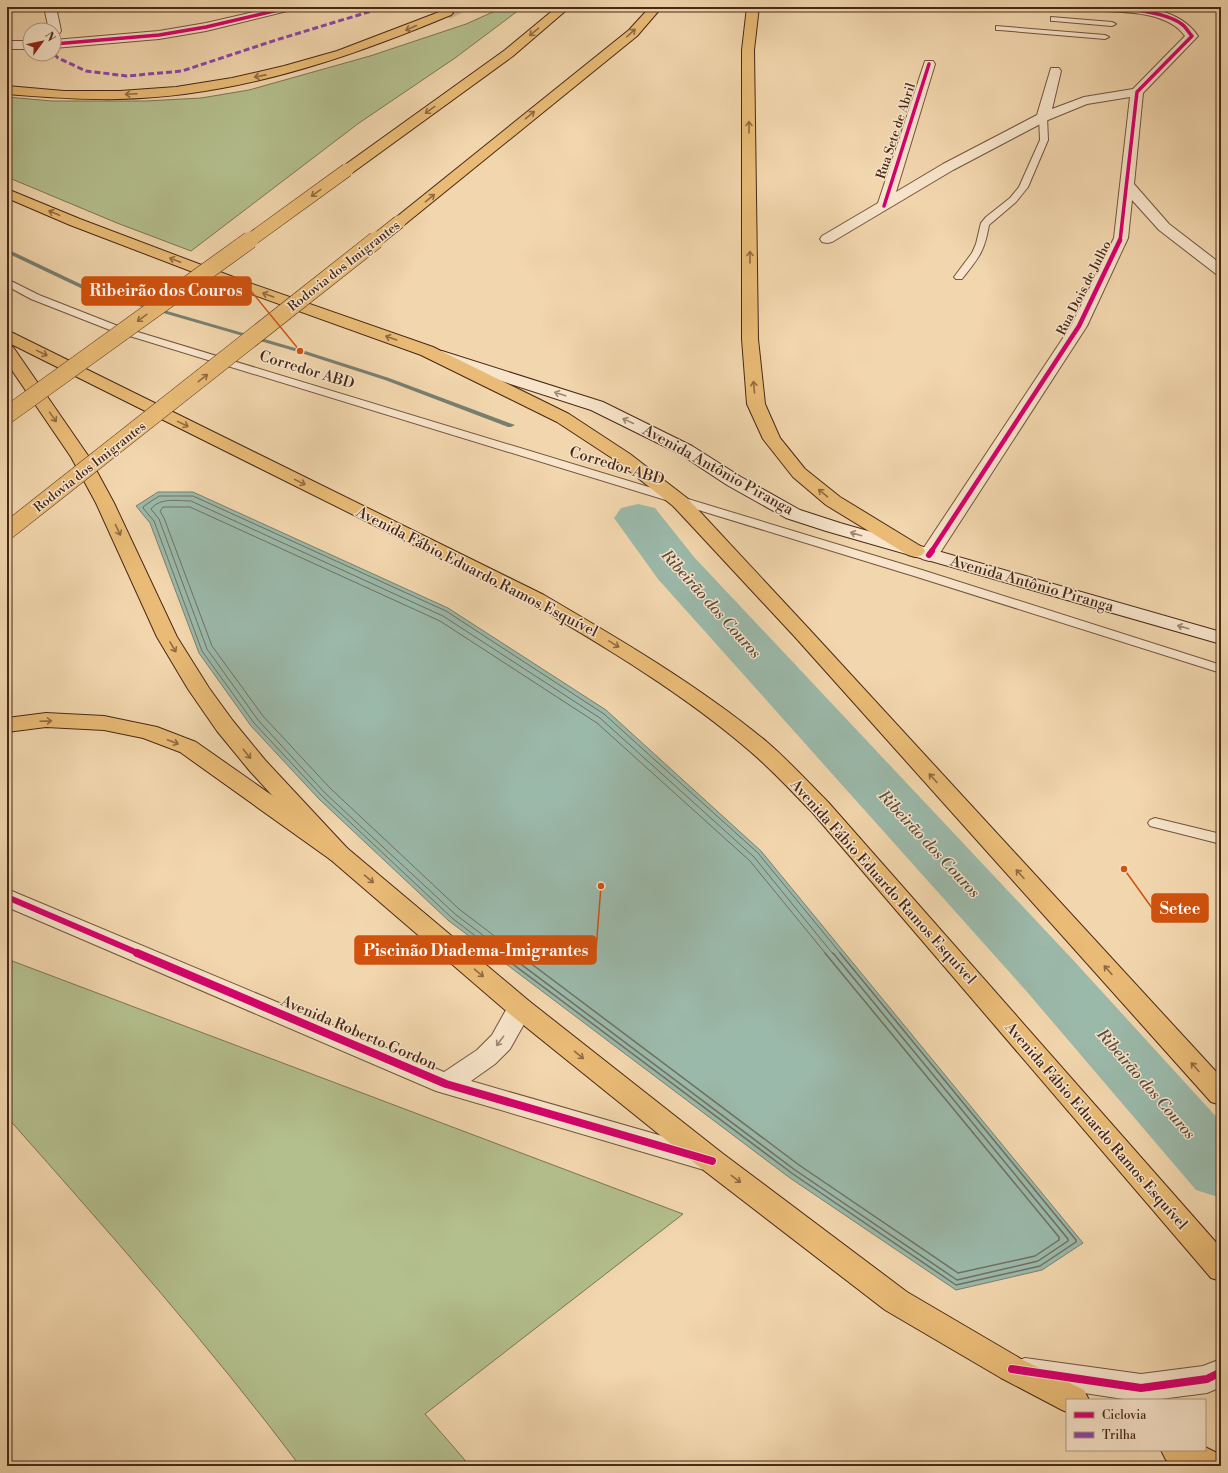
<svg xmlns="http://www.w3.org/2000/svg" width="1228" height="1473" font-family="'Libre Bodoni',serif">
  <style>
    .green { fill: #b4bf8e; stroke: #7e7453 }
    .water { fill: #9bb9aa; stroke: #797f70 }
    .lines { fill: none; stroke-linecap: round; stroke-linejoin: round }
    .shore-far1 { stroke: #717061; stroke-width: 1 }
    .shore { stroke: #717061; stroke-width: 1.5 }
    .stream { fill: #797f70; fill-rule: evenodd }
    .river { fill: #9bb9aa; fill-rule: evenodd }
    .motorway-tunnel { stroke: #d0b38f; stroke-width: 13; stroke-dasharray: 13 6; stroke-linecap: butt }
    .service-casing { stroke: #72543d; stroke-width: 2 }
    .minor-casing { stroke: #72543d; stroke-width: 2 }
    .tertiary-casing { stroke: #72543d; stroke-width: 2 }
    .secondary-casing { stroke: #472818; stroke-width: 2 }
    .trunk-casing { stroke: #472818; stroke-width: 2 }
    .motorway-casing { stroke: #472818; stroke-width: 2 }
    .service { fill: #f7e4ca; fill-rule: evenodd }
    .minor { fill: #f7e4ca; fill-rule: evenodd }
    .tertiary { fill: #f7e4ca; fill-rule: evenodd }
    .secondary { fill: #f7e4ca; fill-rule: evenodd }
    .trunk { fill: #e9bb76; fill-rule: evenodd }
    .motorway { fill: #e9bb76; fill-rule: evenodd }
    .motorway-bridge-far1-casing { stroke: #472818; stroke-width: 14; stroke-linecap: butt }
    .motorway-bridge-casing { stroke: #472818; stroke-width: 18; stroke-linecap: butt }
    .motorway-bridge-far1 { stroke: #e9bb76; stroke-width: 13 }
    .motorway-bridge { stroke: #e9bb76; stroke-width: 17 }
    .quiet { stroke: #8e44ad; stroke-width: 3; stroke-dasharray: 6 3; stroke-linecap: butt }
    .cycleway-far3-casing { stroke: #f7e4ca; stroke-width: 5 }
    .cycleway-far2-casing { stroke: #f7e4ca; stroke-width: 6 }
    .cycleway-far1-casing { stroke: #f7e4ca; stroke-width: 8 }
    .cycleway-casing { stroke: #f7e4ca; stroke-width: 10 }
    .cycleway-far3 { stroke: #d6006c; stroke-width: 3.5 }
    .cycleway-far2 { stroke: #d6006c; stroke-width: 4.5 }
    .cycleway-far1 { stroke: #d6006c; stroke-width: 6 }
    .cycleway { stroke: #d6006c; stroke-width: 8 }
    .oneway { stroke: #906a42 }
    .oneway2 { stroke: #9f8671 }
    .labels { text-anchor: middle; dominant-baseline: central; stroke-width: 3; stroke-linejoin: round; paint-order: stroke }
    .far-street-label { font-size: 13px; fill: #472818; stroke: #f7e4ca }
    .street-label { font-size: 15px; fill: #472818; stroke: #f7e4ca }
    .water-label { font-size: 16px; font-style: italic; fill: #5c4c3c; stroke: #f7e4ca }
    .leader { fill: none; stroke: #d0520e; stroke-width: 1.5 }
    .callout-dot { fill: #d0520e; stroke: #f7e4ca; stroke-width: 1.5 }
    .callout { fill: #d0520e; stroke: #d0520e; stroke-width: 1.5 }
    .callout-label { font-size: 16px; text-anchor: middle; font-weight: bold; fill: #fff }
  </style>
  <rect width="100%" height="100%" fill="#f2d6ad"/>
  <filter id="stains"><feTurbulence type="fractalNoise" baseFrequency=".005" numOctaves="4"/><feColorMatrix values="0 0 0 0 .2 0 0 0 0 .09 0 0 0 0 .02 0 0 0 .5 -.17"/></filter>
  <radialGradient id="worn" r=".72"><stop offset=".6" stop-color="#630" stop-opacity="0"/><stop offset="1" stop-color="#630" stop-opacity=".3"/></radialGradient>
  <!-- green -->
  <g class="green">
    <polygon points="502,7 523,7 455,58 359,123 191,251 117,223 7,177 7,97 52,101 146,101 201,98 249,90 370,56 466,24 495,11"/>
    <path d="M7,959L683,1214L425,1414L470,1466H300C209,1345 108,1231 7,1117Z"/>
  </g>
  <!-- water -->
  <polygon class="water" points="158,492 193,492 448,608 606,710 761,851 1083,1243 1042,1270 956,1290 790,1178 449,921 319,799 251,726 199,653 150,523 136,506"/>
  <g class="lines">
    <!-- shore-far1 -->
    <g class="shore-far1">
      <polyline points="499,954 452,918 322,796 254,723 202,651 154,521 143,508 144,506 159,496 193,496 446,611 604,714 758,853 841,954"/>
      <path d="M508,954L455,914L325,793L258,720L207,649L159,519L151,509C160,497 178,501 191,501L443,616L600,718L754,857L833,954"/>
      <polyline points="518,954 459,909 330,788 263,716 212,646 164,518 160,511 163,507 190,507 440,621 597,723 750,861 826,954"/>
    </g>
    <!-- shore -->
    <g class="shore">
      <polyline points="498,953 793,1174 956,1285 1040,1266 1076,1242 1076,1240 840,953"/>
      <polyline points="506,953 795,1170 957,1280 1038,1261 1068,1241 1068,1239 833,953"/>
      <polyline points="517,953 799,1165 958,1273 1035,1256 1059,1240 1059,1237 825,953"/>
    </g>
    <!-- stream -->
    <polygon class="stream" points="7,249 91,289 302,350 389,378 515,425 511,427 508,427 385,380 298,352 87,291 7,253"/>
    <!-- river -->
    <polygon class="river" points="638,504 655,508 694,557 1074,961 1221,1122 1221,1198 1196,1190 1028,993 658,579 614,518 621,508"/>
    <!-- motorway-tunnel -->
    <polyline class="motorway-tunnel" points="447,13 459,7"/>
    <!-- service casing -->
    <g class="service-casing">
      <g id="service">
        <polygon points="1051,17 1112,22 1116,24 1112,26 1054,21 1051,21"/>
        <polygon points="996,26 1105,35 1109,37 1105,39 999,30 996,30"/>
        <path d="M1043,114L1047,117L1048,140L1028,187L1016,202L989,225C984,253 979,257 962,279H956L954,277L972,253L976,244L981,223L986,217L1010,198L1019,187L1040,140L1039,117Z"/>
        <polygon points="7,279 39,295 118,326 922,570 1221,665 1221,673 914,576 110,330 31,299 7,286"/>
        <polygon points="1155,818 1221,834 1221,844 1150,826 1148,823 1150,820"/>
      </g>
    </g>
    <!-- minor casing -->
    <g class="minor-casing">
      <g id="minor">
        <polygon points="44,7 56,7 61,31 59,34 54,34 54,30 49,30"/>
        <polygon points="276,7 297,7 295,9 206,31 159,39 54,48 54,40 159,31 206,23"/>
        <path d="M1098,7C1133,7 1176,4 1198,36L1143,93L1134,184L1169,224L1221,264V276L1216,274L1159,230L1132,200L1128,238L1087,326L936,559L929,561L922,559L919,555L1071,326L1114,238L1130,97L1087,104L1048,120L953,170L832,242L827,243L822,242L820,239L822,236L878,203L925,61H933L935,64L896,192L943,164L1037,115L1051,68H1059L1061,71L1052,109L1084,97L1133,89L1185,36C1169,13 1130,12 1104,11L1100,9Z"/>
        <rect x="7" y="41" width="23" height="8"/>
        <polygon points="7,889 444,1072 477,1050 492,1035 511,1001 520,999 529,1001 533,1008 510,1049 495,1064 471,1081 711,1150 721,1153 725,1161 721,1169 711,1172 436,1091 7,907"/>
      </g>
    </g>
    <!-- tertiary casing -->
    <g class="tertiary-casing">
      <polygon id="tertiary" points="1025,1358 1141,1374 1203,1366 1221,1359 1221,1387 1207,1393 1153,1400 1130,1400 1025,1384 1014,1380 1010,1371 1014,1362"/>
    </g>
    <!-- secondary casing -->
    <g class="secondary-casing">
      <polygon id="secondary" points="442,351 603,402 692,446 741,477 800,510 840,523 1221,632 1221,644 826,531 786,518 727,485 680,454 591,410 436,360 434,356 436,352"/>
    </g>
    <!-- trunk casing -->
    <g class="trunk-casing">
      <g id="trunk">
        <polygon points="7,189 80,219 244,281 433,347 569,414 630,454 687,498 703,515 809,629 1221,1077 1221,1105 1211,1102 795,637 689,523 673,506 618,462 557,422 421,355 232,287 70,225 7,198"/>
        <path d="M7,331L13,333L544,595C621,640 698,685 767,742C789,761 808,782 828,802L1221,1248V1281L1211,1278L812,812C792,792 773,771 751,752C684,694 607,648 530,603L7,342Z"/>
        <polygon points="7,346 13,347 89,457 114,503 177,637 209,688 233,721 265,760 347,848 529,1001 722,1153 907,1292 1023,1360 1084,1390 1089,1400 1067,1400 1067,1412 1062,1410 1001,1378 885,1310 702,1169 511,1015 331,860 249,770 217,731 188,689 157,637 96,503 71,457 7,363"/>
        <polygon points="1205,1447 1221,1455 1221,1466 1178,1466 1166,1460 1161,1450 1205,1450"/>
      </g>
    </g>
    <!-- motorway casing -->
    <g class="motorway-casing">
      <g id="motorway">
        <polygon points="557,7 570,7 513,56 352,173 347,174 342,173 340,170 342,167 505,50"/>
        <polygon points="650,7 662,7 637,36 404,225 399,226 394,225 392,222 394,219 629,30"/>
        <polygon points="747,7 759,7 754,50 758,339 765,404 780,438 805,469 840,497 922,547 925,551 922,555 915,557 908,555 826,505 793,477 763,439 747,404 742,339 742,50"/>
        <path d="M447,9L451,11L453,13L451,15C346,59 234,97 119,99C81,100 44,97 7,94V86L64,91H120L176,87L232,78L284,66L337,51Z"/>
        <polygon points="46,713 104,716 157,727 196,742 347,848 351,854 347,860 339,862 331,860 180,752 143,738 104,730 46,727 7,732 7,718"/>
      </g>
    </g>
    <!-- service -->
    <use href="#service" class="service"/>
    <!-- minor -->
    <use href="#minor" class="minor"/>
    <!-- tertiary -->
    <use href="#tertiary" class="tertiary"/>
    <!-- secondary -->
    <use href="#secondary" class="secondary"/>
    <!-- trunk -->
    <use href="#trunk" class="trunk"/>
    <!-- motorway -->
    <use href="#motorway" class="motorway"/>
    <!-- motorway-bridge-far1 casing -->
    <g class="motorway-bridge-far1-casing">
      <g id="motorway-bridge-far1">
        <polyline points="249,241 347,170"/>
        <polyline points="375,241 399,222"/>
      </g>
    </g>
    <!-- motorway-bridge casing -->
    <g class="motorway-bridge-casing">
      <g id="motorway-bridge">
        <polyline points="7,415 250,240"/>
        <polyline points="7,531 376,240"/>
      </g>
    </g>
    <!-- motorway-bridge-far1 -->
    <use href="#motorway-bridge-far1" class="motorway-bridge-far1"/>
    <!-- motorway-bridge -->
    <use href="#motorway-bridge" class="motorway-bridge"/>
    <!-- quiet -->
    <polyline class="quiet" points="54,54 58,58 86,71 127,76 182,71 276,40 385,7"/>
    <!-- cycleway-far3 casing -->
    <g class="cycleway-far3-casing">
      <g id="cycleway-far3">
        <path d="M1104,7C1126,9 1168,11 1184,26C1187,29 1189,33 1192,36L1137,92L1120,241"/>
        <polyline points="54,44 159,35 206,27 291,7"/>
        <polyline points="884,206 929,64"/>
      </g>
    </g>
    <!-- cycleway-far2 casing -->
    <g class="cycleway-far2-casing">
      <polyline id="cycleway-far2" points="931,552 1079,326 1120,240"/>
    </g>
    <!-- cycleway-far1 casing -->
    <g class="cycleway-far1-casing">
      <g id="cycleway-far1">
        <polyline points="929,555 932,551"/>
        <polyline points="7,897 140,954"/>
      </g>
    </g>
    <!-- cycleway casing -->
    <g class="cycleway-casing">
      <g id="cycleway">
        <polyline points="137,953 446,1084 712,1161"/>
        <polyline points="1012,1369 1141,1388 1207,1379 1221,1372"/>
      </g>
    </g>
    <!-- cycleway-far3 -->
    <use href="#cycleway-far3" class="cycleway-far3"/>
    <!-- cycleway-far2 -->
    <use href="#cycleway-far2" class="cycleway-far2"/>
    <!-- cycleway-far1 -->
    <use href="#cycleway-far1" class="cycleway-far1"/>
    <!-- cycleway -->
    <use href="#cycleway" class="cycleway"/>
  </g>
  <!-- one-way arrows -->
  <defs><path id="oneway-shaft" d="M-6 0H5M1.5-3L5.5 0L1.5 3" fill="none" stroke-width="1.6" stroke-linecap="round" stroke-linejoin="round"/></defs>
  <g class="oneway">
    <use href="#oneway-shaft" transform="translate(411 28) rotate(156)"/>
    <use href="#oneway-shaft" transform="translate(534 32) rotate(140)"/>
    <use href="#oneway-shaft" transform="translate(631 33) rotate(-42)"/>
    <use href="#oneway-shaft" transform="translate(260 76) rotate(169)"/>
    <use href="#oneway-shaft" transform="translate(131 94) rotate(177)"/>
    <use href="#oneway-shaft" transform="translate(430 110) rotate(144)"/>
    <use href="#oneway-shaft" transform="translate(530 115) rotate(-39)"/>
    <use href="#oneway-shaft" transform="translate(749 127) rotate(-90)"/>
    <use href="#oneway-shaft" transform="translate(316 193) rotate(144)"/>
    <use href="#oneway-shaft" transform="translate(430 198) rotate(-39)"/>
    <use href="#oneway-shaft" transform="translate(54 213) rotate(-157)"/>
    <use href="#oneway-shaft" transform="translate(750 257) rotate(-90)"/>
    <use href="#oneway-shaft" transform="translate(175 260) rotate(-159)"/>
    <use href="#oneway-shaft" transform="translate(268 295) rotate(-160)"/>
    <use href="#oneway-shaft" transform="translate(142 318) rotate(144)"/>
    <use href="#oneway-shaft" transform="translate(391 338) rotate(-160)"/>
    <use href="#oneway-shaft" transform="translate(42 353) rotate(26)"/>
    <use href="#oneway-shaft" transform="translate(203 378) rotate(-38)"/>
    <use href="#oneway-shaft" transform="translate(754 387) rotate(-95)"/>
    <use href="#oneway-shaft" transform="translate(53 417) rotate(55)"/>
    <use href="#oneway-shaft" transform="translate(183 424) rotate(26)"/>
    <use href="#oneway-shaft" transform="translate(300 482) rotate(26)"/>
    <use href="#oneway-shaft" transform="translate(823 493) rotate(-140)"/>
    <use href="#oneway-shaft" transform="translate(118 530) rotate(65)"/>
    <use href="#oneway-shaft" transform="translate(614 644) rotate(31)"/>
    <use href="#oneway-shaft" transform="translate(173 647) rotate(59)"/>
    <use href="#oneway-shaft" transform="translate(46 721) rotate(-2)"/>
    <use href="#oneway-shaft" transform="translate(173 742) rotate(21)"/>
    <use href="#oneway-shaft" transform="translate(247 754) rotate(51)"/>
    <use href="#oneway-shaft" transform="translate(933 778) rotate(-132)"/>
    <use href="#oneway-shaft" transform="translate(1020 874) rotate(-132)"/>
    <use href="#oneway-shaft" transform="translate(369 879) rotate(40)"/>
    <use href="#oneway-shaft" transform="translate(1108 970) rotate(-132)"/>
    <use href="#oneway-shaft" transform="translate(479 973) rotate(40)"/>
    <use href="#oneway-shaft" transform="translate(579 1055) rotate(39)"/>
    <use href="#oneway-shaft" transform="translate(1195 1067) rotate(-132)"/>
    <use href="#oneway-shaft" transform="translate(736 1179) rotate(37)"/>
  </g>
  <g class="oneway2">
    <use href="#oneway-shaft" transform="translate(560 394) rotate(-162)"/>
    <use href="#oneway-shaft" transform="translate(628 421) rotate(-155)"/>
    <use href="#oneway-shaft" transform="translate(856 534) rotate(-164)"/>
    <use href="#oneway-shaft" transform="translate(1183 627) rotate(-164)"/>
    <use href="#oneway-shaft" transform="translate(500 1041) rotate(127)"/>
  </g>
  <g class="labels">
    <!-- far-street labels -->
    <g class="far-street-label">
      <text transform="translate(896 131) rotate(-72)">Rua Sete de Abril</text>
      <text transform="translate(344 266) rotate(-38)">Rodovia dos Imigrantes</text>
      <text transform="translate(1084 288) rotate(-63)">Rua Dois de Julho</text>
      <text transform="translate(90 467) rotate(-38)">Rodovia dos Imigrantes</text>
    </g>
    <!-- street labels -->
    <g class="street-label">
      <text transform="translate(307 370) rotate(17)">Corredor ABD</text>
      <text transform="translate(617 466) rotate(17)">Corredor ABD</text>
      <text transform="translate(718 470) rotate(29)">Avenida Antônio Piranga</text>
      <text transform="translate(477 572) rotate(27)">Avenida Fábio Eduardo Ramos Esquível</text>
      <text transform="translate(1032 584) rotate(16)">Avenida Antônio Piranga</text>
      <text transform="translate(883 882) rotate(48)">Avenida Fábio Eduardo Ramos Esquível</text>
      <text transform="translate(359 1033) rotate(23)">Avenida Roberto Gordon</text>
      <text transform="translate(1096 1126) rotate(49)">Avenida Fábio Eduardo Ramos Esquível</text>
    </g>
    <!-- water labels -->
    <g class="water-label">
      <text transform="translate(711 604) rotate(48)">Ribeirão dos Couros</text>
      <text transform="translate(929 844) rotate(47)">Ribeirão dos Couros</text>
      <text transform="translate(1146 1084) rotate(49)">Ribeirão dos Couros</text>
    </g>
  </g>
  <!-- callouts -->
  <path class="leader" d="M300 351L251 291M1124 869L1152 908M601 886L596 950"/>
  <g class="callout-dot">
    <circle cx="300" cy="351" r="4"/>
    <circle cx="1124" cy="869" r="4"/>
    <circle cx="601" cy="886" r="4"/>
  </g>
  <g class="callout">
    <rect x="82" y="277" width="169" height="28" rx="4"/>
    <rect x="1152" y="894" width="56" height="28" rx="4"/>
    <rect x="355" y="936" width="241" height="28" rx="4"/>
  </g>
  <g class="callout-label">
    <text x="166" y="296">Ribeirão dos Couros</text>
    <text x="1180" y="914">Setee</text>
    <text x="476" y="956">Piscinão Diadema-Imigrantes</text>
  </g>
  <!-- margin -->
  <rect width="1228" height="1473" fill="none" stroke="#f2d6ad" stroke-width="24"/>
  <rect x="8" y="8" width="1212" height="1457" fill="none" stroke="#472818" stroke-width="2"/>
  <rect x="12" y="12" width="1204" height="1449" fill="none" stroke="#472818"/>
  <!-- legend -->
  <rect x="1066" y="1399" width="140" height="52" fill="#f7e4ca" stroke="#b19983"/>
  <rect x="1074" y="1412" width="20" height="6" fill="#d6006c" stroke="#b19983"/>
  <text x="1102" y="1419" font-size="12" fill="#472818">Ciclovia</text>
  <rect x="1074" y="1432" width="20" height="6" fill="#8e44ad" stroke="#b19983"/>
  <text x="1102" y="1439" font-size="12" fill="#472818">Trilha</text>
  <!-- north arrow -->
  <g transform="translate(42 42) rotate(57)"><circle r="19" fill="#f7e4ca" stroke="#b19983"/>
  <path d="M0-3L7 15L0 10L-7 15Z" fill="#8f2418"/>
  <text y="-6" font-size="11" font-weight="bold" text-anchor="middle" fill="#472818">N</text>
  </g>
  <rect width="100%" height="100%" filter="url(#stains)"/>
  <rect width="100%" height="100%" fill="url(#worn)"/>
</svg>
